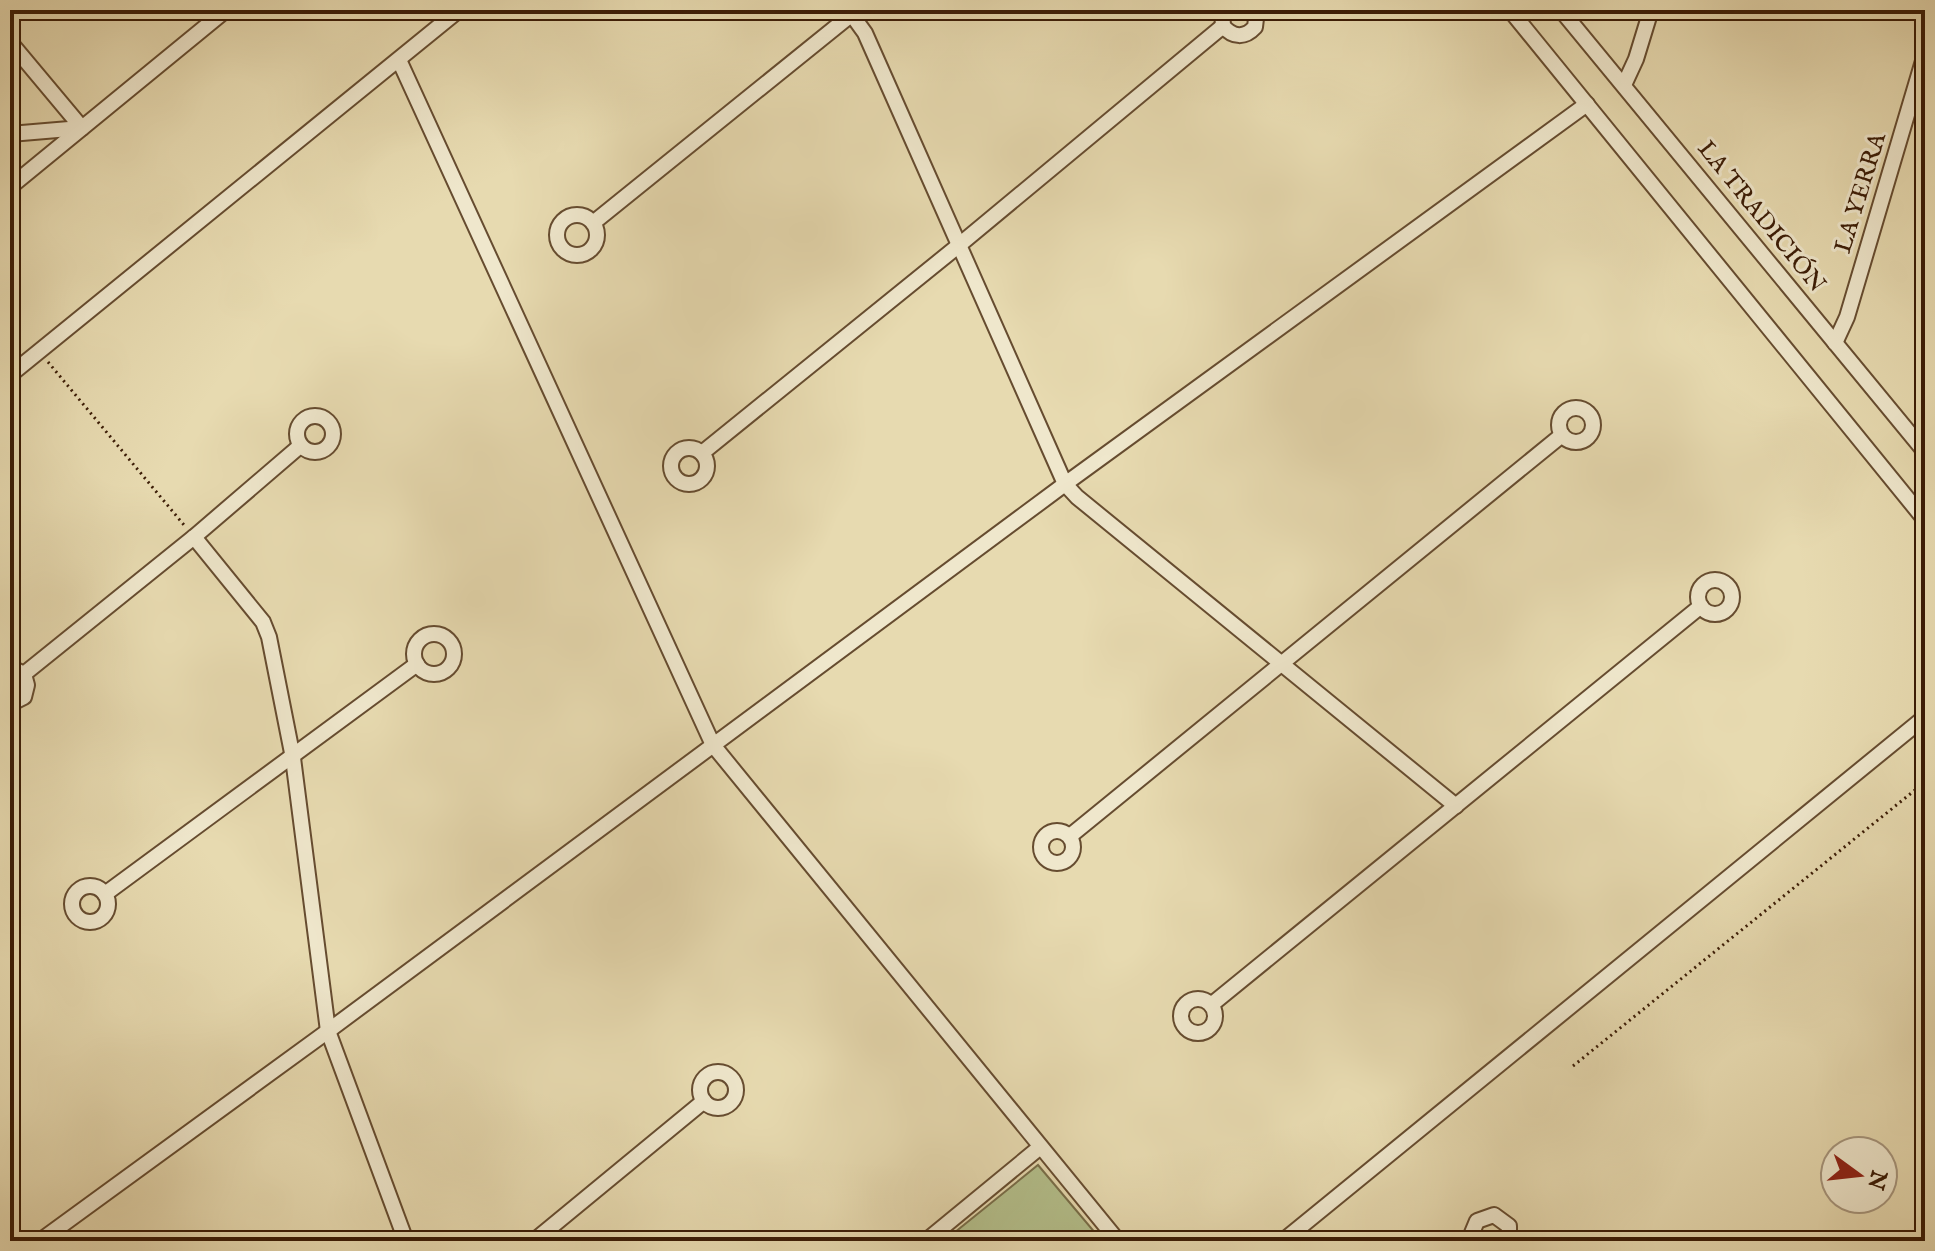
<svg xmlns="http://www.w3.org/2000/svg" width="1935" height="1251" font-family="'IM FELL English',serif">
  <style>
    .green { fill: #b4c08c; stroke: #786e49; stroke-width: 2 }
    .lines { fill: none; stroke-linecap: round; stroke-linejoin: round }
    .street-casing { stroke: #664c30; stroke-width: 18 }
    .path { stroke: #3b1c06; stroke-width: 3; stroke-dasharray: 2 4; stroke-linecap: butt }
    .street { stroke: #efe7cc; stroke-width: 14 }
    .labels { text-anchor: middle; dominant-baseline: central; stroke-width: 6; stroke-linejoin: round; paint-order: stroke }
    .street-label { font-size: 24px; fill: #3b1c06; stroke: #efe7cc }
  </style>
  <rect width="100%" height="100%" fill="#e7dab0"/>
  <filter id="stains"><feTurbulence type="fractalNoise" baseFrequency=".0025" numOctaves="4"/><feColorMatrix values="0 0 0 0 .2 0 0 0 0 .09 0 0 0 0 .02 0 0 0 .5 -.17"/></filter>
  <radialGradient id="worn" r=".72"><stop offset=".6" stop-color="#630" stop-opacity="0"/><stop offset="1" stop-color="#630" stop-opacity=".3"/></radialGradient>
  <!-- green -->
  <polygon class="green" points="1038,1165 1102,1241 944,1241"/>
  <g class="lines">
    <!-- street casing -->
    <g class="street-casing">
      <g id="street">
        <path d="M1222,10L1223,26C1233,38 1245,38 1255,27L1257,10"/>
        <polyline points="1510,10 1925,520"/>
        <polyline points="1561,10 1925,452"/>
        <polyline points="852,15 865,33 1065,484 1077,497 1456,806"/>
        <polyline points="10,42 82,128"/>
        <polyline points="399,60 713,745 1118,1241"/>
        <polyline points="1624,85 1636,59 1651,10"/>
        <polyline points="10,134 81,128"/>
        <polyline points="10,187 226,10"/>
        <circle cx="577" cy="235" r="20"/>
        <polyline points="593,223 857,10"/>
        <polyline points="1835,343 1847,317 1925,54"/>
        <polyline points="10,375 459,10"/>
        <circle cx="1576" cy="425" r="17"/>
        <circle cx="315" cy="434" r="18"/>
        <circle cx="689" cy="466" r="18"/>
        <polyline points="702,453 958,246 1223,26"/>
        <polyline points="194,537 263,622 269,637 293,758 328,1031 406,1241"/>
        <circle cx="1715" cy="597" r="17"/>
        <circle cx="434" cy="654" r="20"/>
        <polyline points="10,667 24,674 27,685 24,697 10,704"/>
        <polyline points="24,674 194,537 300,446"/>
        <circle cx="1057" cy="847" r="16"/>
        <polyline points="1070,836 1562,435"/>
        <circle cx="90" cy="904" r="18"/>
        <polyline points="105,894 417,664"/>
        <circle cx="1198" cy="1016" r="17"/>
        <polyline points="1211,1005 1701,606"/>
        <circle cx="718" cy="1090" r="18"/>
        <polyline points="40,1241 328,1031 1065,484 1587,104"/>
        <polyline points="534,1241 704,1101"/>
        <polyline points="926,1241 1039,1148"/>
        <polyline points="1283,1241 1925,717"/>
        <polyline points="1473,1241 1472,1233 1477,1221 1494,1215 1509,1226 1509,1241"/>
      </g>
    </g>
    <!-- path -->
    <g class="path">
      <polyline points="48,362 184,525"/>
      <polyline points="1573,1066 1925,782"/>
    </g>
    <!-- street -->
    <use href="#street" class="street"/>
  </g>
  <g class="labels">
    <!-- street labels -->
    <g class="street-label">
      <text transform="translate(1861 193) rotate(-73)">LA YERRA</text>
      <text transform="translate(1761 217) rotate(51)">LA TRADICIÓN</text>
    </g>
  </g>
  <!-- margin -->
  <rect width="1935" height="1251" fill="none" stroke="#e7dab0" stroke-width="40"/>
  <rect x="12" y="12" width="1911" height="1227" fill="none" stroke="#3b1c06" stroke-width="4"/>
  <rect x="20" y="20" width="1895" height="1211" fill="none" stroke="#3b1c06" stroke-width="2"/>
  <!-- north arrow -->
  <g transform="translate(1859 1175) rotate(105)"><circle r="38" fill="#efe7cc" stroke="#a7967d" stroke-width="2"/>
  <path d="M0-6L14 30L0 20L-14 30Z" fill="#8f2418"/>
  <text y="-12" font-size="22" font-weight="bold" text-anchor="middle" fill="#3b1c06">N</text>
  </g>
  <rect width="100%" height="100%" filter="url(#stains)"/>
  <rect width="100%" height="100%" fill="url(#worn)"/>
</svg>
